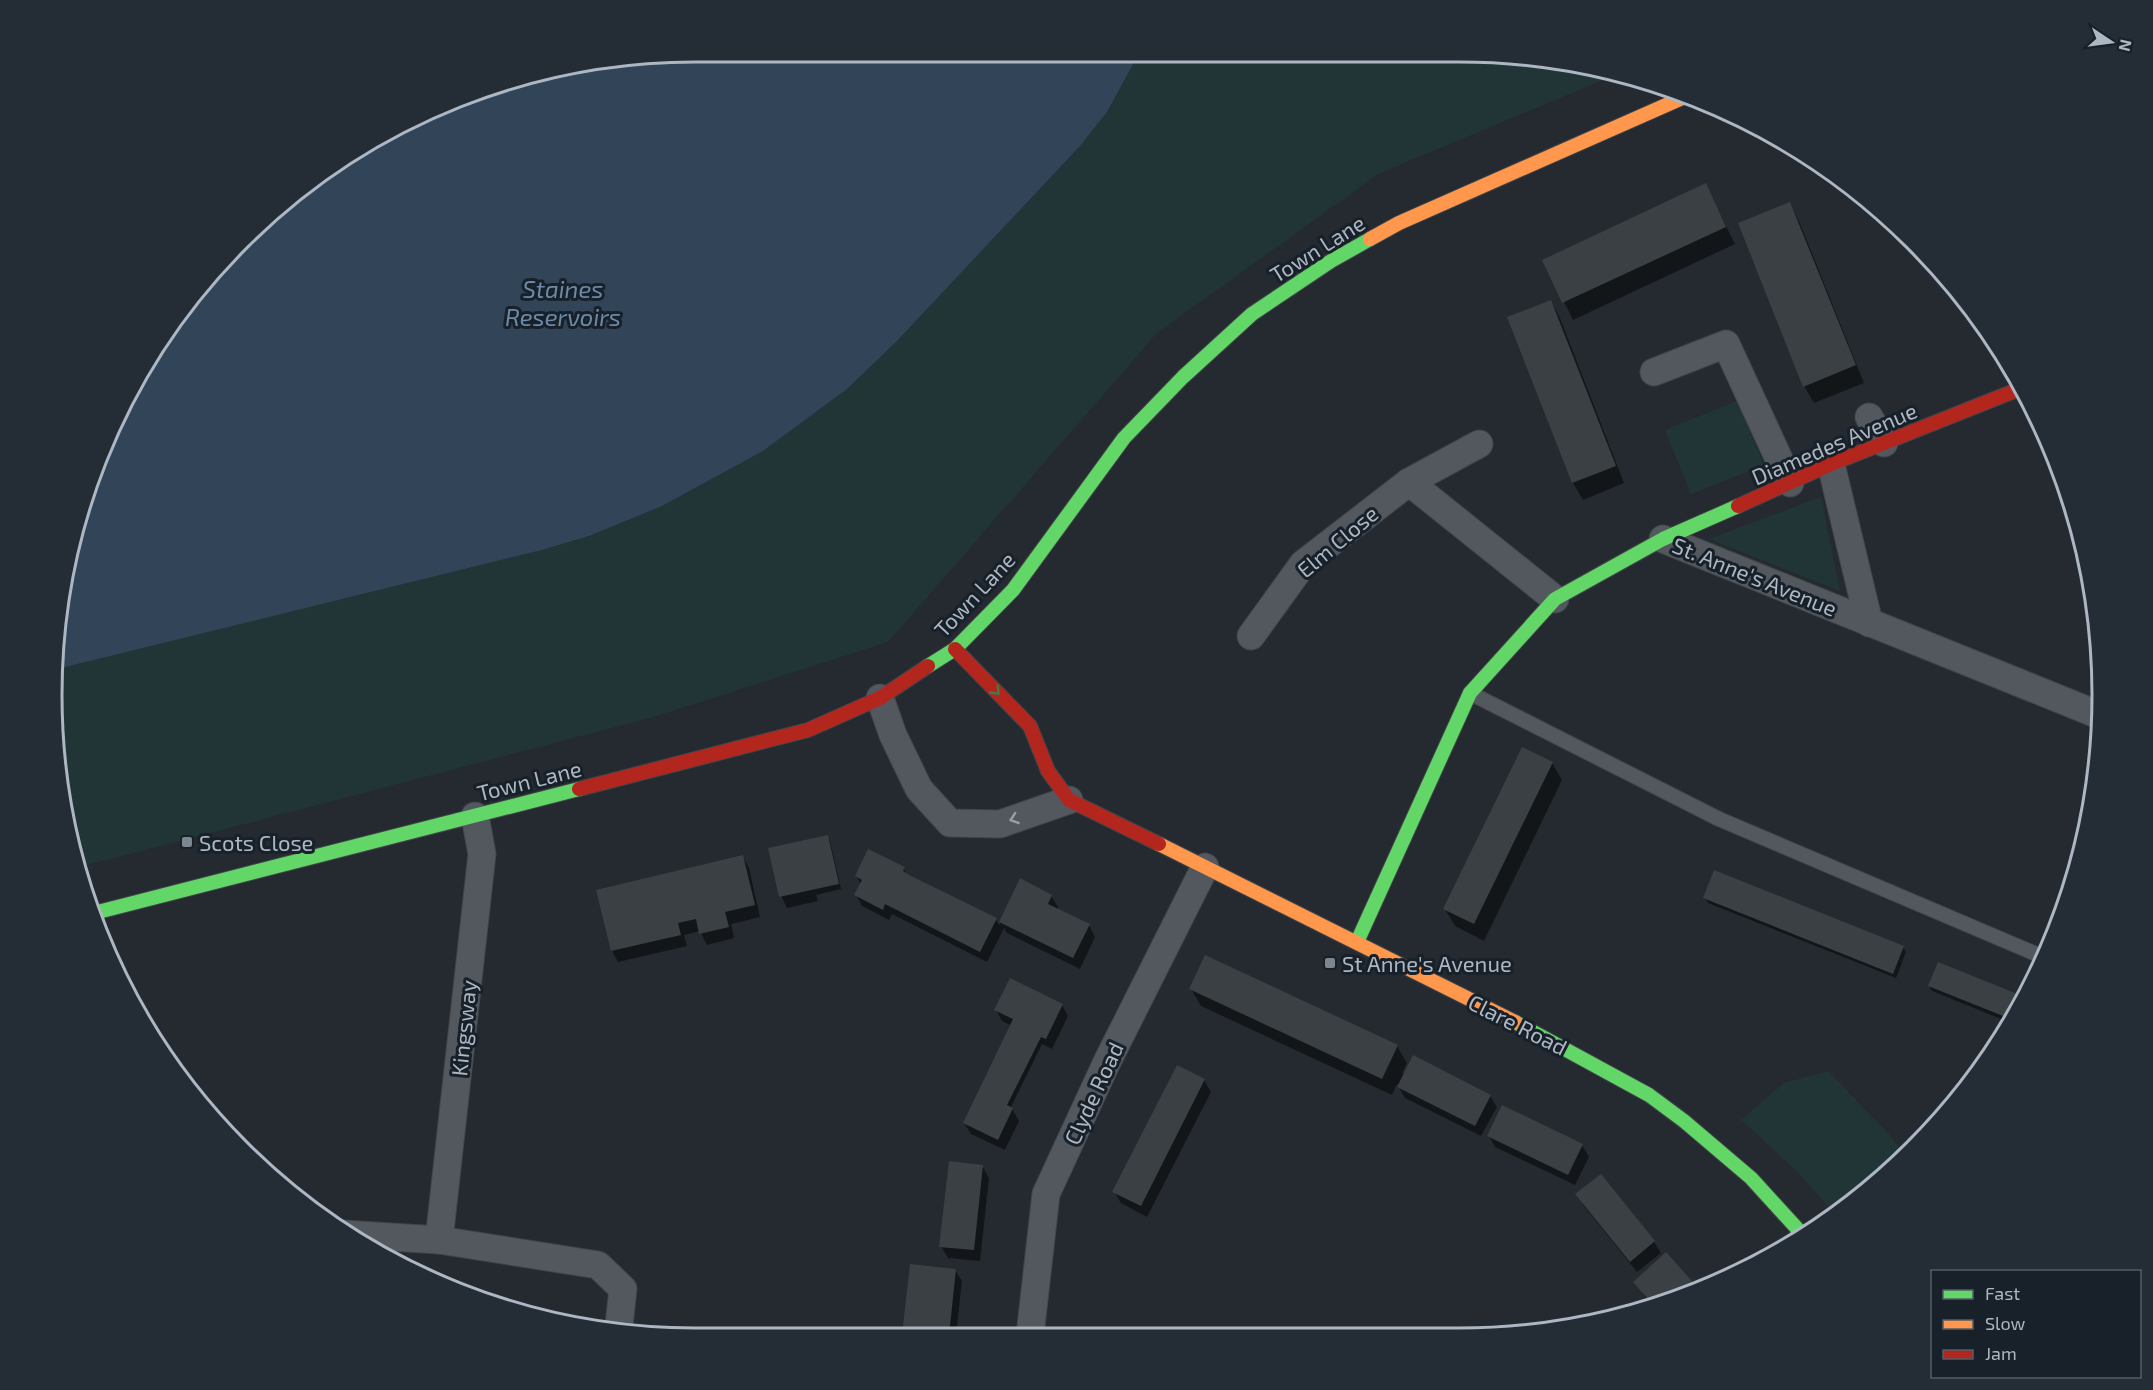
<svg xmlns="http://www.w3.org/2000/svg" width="2153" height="1390" font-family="'Exo 2',sans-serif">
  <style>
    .green { fill: #223536 }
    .water { fill: #314458 }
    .shadow { fill: #0007 }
    .building { fill: #3b4045 }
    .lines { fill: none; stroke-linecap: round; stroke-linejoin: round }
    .lane-casing { stroke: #404549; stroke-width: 16 }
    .street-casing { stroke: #404549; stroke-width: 29 }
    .fast-casing { stroke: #404549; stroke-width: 16 }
    .slow-casing { stroke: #404549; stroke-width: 16 }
    .jam-casing { stroke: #404549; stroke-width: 16 }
    .lane { stroke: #53585f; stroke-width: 14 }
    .street { stroke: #53585f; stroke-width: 27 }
    .fast { stroke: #63d668; stroke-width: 14 }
    .slow { stroke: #ff974d; stroke-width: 14 }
    .jam { stroke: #b3261e; stroke-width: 14 }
    .oneway { stroke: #3e7c49 }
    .oneway2 { stroke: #969faa }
    .poi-dot { fill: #7c8690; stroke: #18212a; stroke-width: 2 }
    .labels { text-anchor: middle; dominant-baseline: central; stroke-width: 6; stroke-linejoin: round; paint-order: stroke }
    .street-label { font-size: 22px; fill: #acb7c3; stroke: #18212a }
    .poi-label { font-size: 22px; fill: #acb7c3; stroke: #18212a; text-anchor: start }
    .water-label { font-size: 24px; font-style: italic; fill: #6c8aa7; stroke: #18212a }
    .rim { fill: none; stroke: #acb7c3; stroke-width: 3 }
  </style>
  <rect width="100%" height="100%" fill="#242a30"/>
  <!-- green -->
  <g class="green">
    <polygon points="1137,57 1542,57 1617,74 1378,174 1157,333 888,642 650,718 76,868 56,779 53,670 542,550 589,536 662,506 763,451 847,389 897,341 1080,146 1107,112"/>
    <polygon points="1737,401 1764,465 1691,494 1665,430"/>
    <polygon points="1821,497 1840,591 1709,539"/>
    <polygon points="1828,1071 1889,1134 1905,1154 1850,1206 1835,1215 1801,1175 1741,1120 1784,1083"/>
  </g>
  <!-- water -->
  <polygon class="water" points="611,57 1137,57 1107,112 1080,146 897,341 847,389 763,451 662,506 589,536 542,550 53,670 52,653 85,488 137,373 184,303 240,239 337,160 488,85"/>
  <!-- shadow -->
  <g class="shadow">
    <polygon points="1705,185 1735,244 1573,320 1544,261"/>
    <polygon points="1790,204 1799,221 1864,383 1814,403 1804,386"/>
    <polygon points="1551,301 1560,318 1624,483 1583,500 1573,483 1509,318"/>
    <polygon points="1552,763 1562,780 1484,941 1455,926 1445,909"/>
    <polygon points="827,836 830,841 841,889 816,895 818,901 787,908 781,896"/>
    <polygon points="743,857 749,868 760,917 731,924 734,938 707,945 700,931 684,935 687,946 618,962 612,951 598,891"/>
    <polygon points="904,869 907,875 996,920 999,925 1020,880 1051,896 1058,907 1057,910 1089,925 1095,937 1080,969 1007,933 1004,928 987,962 892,914 889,920 862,906 856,895 861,884 856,876"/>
    <polygon points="1705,898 1903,947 1906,952 1896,978 1708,903"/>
    <polygon points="1929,986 2024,998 2011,1023 1932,991"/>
    <polygon points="1191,989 1397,1046 1407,1063 1402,1073 1490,1096 1497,1107 1481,1136 1405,1098 1397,1084 1392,1095 1201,1006"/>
    <polygon points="1062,1005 1068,1016 1052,1049 1042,1044 1011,1107 1019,1121 1005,1150 971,1134 964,1123 1012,1026 1002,1021 996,1010"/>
    <polygon points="1204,1080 1211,1092 1147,1217 1121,1203 1114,1192"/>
    <polygon points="1489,1136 1582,1145 1589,1157 1575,1185 1495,1147"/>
    <polygon points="982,1166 989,1178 980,1261 948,1258 941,1246"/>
    <polygon points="1600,1176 1654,1242 1661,1253 1637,1272 1584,1206 1577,1195"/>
    <polygon points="1666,1254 1697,1290 1652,1307 1635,1282"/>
    <polygon points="955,1270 962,1281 956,1335 903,1335"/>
  </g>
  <!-- building -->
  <g class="building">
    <polygon points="1706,183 1726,227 1562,303 1542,260"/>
    <polygon points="1790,202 1856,365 1803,387 1738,223"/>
    <polygon points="1551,300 1616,466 1572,483 1507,317"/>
    <polygon points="1522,747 1553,762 1474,924 1443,909"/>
    <polygon points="828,835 839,884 779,897 768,848"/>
    <polygon points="868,849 905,867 903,871 909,875 997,918 980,952 885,904 883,910 854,895 862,880 855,876"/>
    <polygon points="743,855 755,905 725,912 729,927 699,934 696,919 678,923 681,935 611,951 596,890"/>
    <polygon points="1714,870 1904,946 1893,974 1703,898"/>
    <polygon points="1020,878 1052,895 1048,904 1090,924 1073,958 999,922"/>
    <polygon points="1205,955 1398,1045 1382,1079 1189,989"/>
    <polygon points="1938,962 2025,997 2013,1020 1928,986"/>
    <polygon points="1010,978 1063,1004 1046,1039 1041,1037 1007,1105 1013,1108 998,1140 963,1123 1013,1019 994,1010"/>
    <polygon points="1413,1055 1491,1095 1475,1126 1397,1087"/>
    <polygon points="1177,1065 1205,1079 1141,1206 1112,1192"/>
    <polygon points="1502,1105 1583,1144 1568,1175 1487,1136"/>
    <polygon points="949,1161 983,1165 974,1250 939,1247"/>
    <polygon points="1601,1174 1655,1241 1630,1262 1575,1194"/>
    <polygon points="1666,1252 1699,1289 1654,1306 1633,1282"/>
    <polygon points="910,1264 956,1269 949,1335 902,1335"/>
  </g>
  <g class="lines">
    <!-- lane casing -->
    <g class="lane-casing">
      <polyline id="lane" points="1470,693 1719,819 2043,957"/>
    </g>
    <!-- street casing -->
    <g class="street-casing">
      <g id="street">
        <polyline points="1654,372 1726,344 1790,483"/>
        <polyline points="1869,417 1884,443"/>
        <polyline points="1831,464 1869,623"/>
        <polyline points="1409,482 1479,444"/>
        <polyline points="1663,539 2099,715"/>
        <polyline points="1251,636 1303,564 1409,482 1555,599"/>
        <polyline points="880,698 893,735 919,789 950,823 1000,824 1069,800"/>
        <polyline points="343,1234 439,1240 598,1265 623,1289 618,1334"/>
        <polyline points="439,1240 482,854 475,816"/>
        <polyline points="1030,1335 1046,1194 1106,1064 1205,867"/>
      </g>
    </g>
    <!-- fast casing -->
    <g class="fast-casing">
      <g id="fast">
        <polyline points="928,666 955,649 1013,590 1124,438 1183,377 1252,314 1331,261 1370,239"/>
        <polyline points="94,913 579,789"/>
        <polyline points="1357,942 1470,693 1555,599 1663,539 1738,506"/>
        <polyline points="1515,1022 1649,1095 1684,1121 1751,1178 1803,1235"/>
      </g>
    </g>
    <!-- slow casing -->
    <g class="slow-casing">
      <g id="slow">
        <polyline points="1370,239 1399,223 1689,95"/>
        <polyline points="1159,844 1515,1022"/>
      </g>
    </g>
    <!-- jam casing -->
    <g class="jam-casing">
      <g id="jam">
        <polyline points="1738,506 1831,464 2022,388"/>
        <polyline points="955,649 1030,726 1048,771 1069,800 1159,844"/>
        <polyline points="579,789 808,730 880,698 928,666"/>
      </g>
    </g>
    <!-- lane -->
    <use href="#lane" class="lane"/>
    <!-- street -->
    <use href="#street" class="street"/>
    <!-- fast -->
    <use href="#fast" class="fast"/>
    <!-- slow -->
    <use href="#slow" class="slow"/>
    <!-- jam -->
    <use href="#jam" class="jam"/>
  </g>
  <!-- one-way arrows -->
  <defs><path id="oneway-chevron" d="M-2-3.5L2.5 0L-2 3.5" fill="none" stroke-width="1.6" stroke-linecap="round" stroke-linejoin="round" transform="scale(1.5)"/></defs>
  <use class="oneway" href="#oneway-chevron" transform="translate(996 691) rotate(46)"/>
  <use class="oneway2" href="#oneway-chevron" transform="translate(1014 819) rotate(161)"/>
  <!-- markers -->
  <g class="poi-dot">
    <rect x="181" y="836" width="12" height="12" rx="3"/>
    <rect x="1324" y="957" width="12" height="12" rx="3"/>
  </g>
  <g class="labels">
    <!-- street labels -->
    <g class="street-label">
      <text transform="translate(1317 248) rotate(-32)">Town Lane</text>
      <text transform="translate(1834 443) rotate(-23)">Diamedes Avenue</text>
      <text transform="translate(1337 541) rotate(-40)">Elm Close</text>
      <text transform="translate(1755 576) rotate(22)">St. Anne's Avenue</text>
      <text transform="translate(974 594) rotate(-47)">Town Lane</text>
      <text transform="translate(529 780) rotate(-14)">Town Lane</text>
      <text transform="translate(1518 1024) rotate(27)">Clare Road</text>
      <text transform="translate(463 1028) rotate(-84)">Kingsway</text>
      <text transform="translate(1093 1093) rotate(-65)">Clyde Road</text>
    </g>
    <!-- poi labels -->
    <g class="poi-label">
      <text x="199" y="842">Scots Close</text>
      <text x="1342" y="963">St Anne's Avenue</text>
    </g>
    <!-- water labels -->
    <g class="water-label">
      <text x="563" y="288">Staines<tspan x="563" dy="28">Reservoirs</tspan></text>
    </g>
  </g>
  <!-- crop -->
  <path d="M0 0H2153V1390H0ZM695 62H1459A633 633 0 0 1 2092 695V695A633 633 0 0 1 1459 1328H695A633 633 0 0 1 62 695V695A633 633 0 0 1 695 62Z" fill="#242d36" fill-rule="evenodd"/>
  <path class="rim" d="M695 62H1459A633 633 0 0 1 2092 695V695A633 633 0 0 1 1459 1328H695A633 633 0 0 1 62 695V695A633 633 0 0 1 695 62Z"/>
  <!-- legend -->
  <rect x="1931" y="1270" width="210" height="108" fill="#18212a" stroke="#535d67" stroke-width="1.5"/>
  <rect x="1943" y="1290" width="30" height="9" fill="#63d668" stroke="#535d67" stroke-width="1.5"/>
  <text x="1985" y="1300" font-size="18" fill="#acb7c3">Fast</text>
  <rect x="1943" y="1320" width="30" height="9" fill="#ff974d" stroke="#535d67" stroke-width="1.5"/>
  <text x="1985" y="1330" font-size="18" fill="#acb7c3">Slow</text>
  <rect x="1943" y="1350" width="30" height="9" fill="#b3261e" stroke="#535d67" stroke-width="1.5"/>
  <text x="1985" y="1360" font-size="18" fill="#acb7c3">Jam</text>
  <!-- north arrow -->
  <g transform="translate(2111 42) rotate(103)" stroke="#18212a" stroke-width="4.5" paint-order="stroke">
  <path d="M0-4.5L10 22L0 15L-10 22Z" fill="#acb7c3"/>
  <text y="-9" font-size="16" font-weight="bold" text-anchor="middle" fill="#acb7c3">N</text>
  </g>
</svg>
